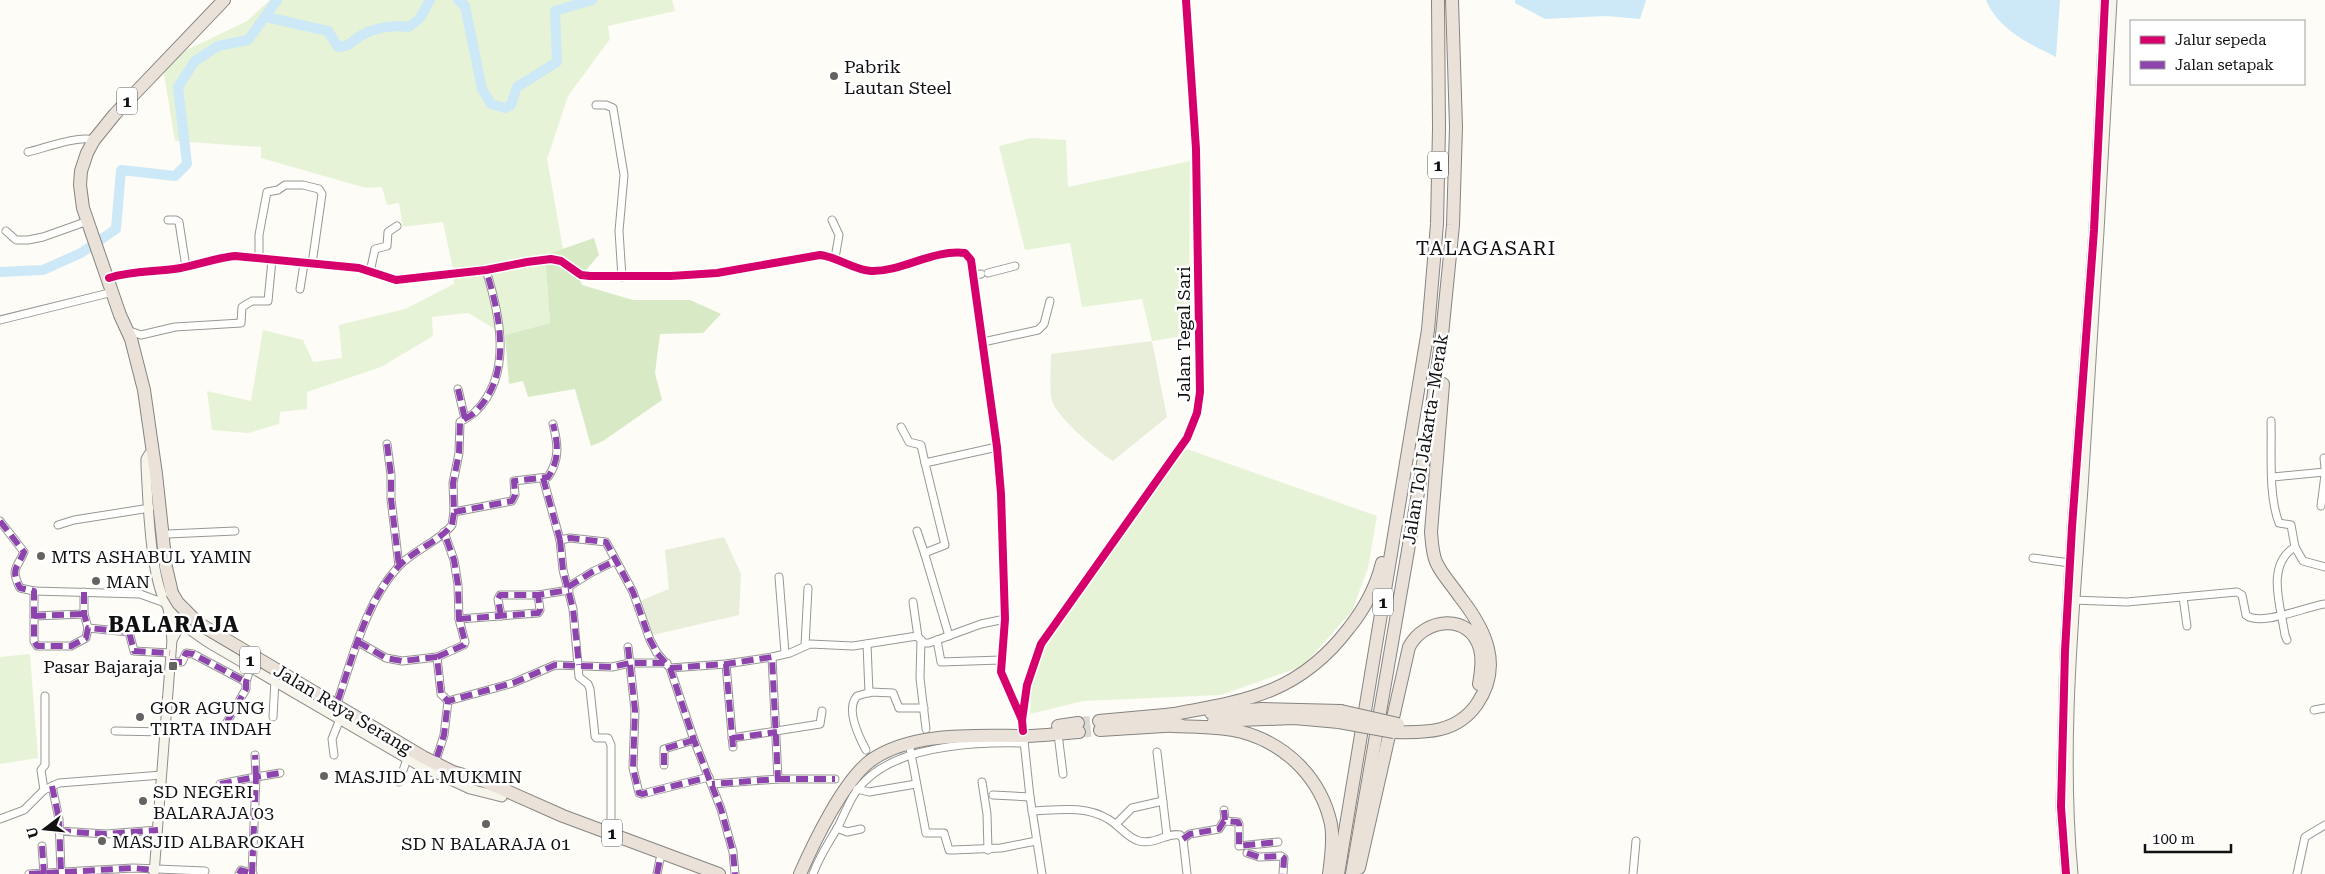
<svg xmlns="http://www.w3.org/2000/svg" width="2325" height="874" font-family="'Roboto Serif',serif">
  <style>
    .green { fill: #e7f3d7 }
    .forest { fill: #d8eac5 }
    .cemetery { fill: #e9eedb }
    .water { fill: #cde8f7 }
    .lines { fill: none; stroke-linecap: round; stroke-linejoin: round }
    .river { stroke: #cde8f7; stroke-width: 10 }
    .highway-tunnel { stroke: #dad9d4; stroke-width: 12; stroke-dasharray: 12 6; stroke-linecap: butt }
    .street-casing { stroke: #979795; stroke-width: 9 }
    .secondary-casing { stroke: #8e8d8b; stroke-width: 11 }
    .highway-casing { stroke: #858482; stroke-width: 14 }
    .street { stroke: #fffffe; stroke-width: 7 }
    .secondary { stroke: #f6f4eb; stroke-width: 9 }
    .highway { stroke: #eae1d8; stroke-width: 12 }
    .highway-bridge-casing { stroke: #858482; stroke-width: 14; stroke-linecap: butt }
    .highway-bridge { stroke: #eae1d8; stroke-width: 12 }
    .quiet { stroke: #8e44ad; stroke-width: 6; stroke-dasharray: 12 6; stroke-linecap: butt }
    .cycleway-casing { stroke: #fff; stroke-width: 11 }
    .cycleway { stroke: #d6006c; stroke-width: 8 }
    .poi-dot { fill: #646362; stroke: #fff; stroke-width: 2 }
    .labels { text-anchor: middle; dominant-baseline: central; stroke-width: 5; stroke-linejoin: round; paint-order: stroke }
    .shield { fill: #fff; stroke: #585858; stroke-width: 1 }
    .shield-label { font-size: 16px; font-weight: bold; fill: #111 }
    .poi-label { font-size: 18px; fill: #111; stroke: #fff; text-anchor: start }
    .street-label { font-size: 18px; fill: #111; stroke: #fff }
    .quarter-label { font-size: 20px; letter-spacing: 1px; fill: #111; stroke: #fff }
    .district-label { font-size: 22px; font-weight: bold; letter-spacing: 1px; fill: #111; stroke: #fff }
  </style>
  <rect width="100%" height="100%" fill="#fdfcf7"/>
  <!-- green -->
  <g class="green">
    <polygon points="270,0 672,0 675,11 608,26 610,39 568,96 547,159 563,249 545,255 550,323 505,335 468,313 432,317 433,336 381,367 307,392 307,409 280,412 279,424 248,433 212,430 207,391 251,401 263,330 303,340 313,362 342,358 339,325 405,309 454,284 453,269 443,222 403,227 399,203 387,205 382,187 366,188 261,158 261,147 175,141 162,62 247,21"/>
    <polygon points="1031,138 1066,140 1068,187 1190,161 1189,335 1152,341 1142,299 1082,307 1070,243 1025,250 999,146"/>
    <polygon points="1184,448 1377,516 1368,568 1352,611 1303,666 1221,695 1083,701 1030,714 1032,681 1041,650"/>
    <polygon points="30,654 38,758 0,764 0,657"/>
  </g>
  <!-- forest -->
  <polygon class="forest" points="594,238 599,255 579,278 582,285 633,300 690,300 721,314 703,333 660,334 655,373 662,400 603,441 591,446 575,389 528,397 523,381 509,384 505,335 550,323 545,255"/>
  <!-- cemetery -->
  <g class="cemetery">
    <path d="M1152,341L1167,417L1113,461C1098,452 1057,417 1052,401C1049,389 1051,367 1051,354Z"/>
    <polygon points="724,537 741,574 739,615 653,635 640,601 669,589 665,550"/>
  </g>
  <!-- water -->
  <g class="water">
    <polygon points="1515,0 1646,0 1640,19 1606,16 1545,19 1515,3"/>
    <path d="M1986,0H2060L2056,57C2029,44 1998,29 1986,0Z"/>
  </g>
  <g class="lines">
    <!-- river -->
    <g class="river">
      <polyline points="458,0 465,6 482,89 491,104 505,108 511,105 517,87 557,62 555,11 592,0"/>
      <path d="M266,17L328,31L338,47C352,46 351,41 362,35C377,27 393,25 409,27L420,18L430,0"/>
      <polyline points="0,272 43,270 81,253 116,229 121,170 175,176 187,164 178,87 195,61 218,46 248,40 277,0"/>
    </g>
    <!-- highway-tunnel -->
    <g class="highway-tunnel">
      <polyline points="1078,723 1099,721"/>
      <polyline points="1079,732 1100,730"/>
    </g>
    <!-- street casing -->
    <g class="street-casing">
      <g id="street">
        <polyline points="596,105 606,105 613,108 624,175 619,231 622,277"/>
        <path d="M28,152C45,148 78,135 94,140"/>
        <polyline points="168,220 176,220 179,222 186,267"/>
        <polyline points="832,220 839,235 835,258"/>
        <polyline points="6,231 16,240 28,240 43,237 88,221"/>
        <polyline points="259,258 259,235 267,192 278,190 285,185 303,185 319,189 322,194 312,264"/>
        <polyline points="370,272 375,249 387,246 388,232 397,226"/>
        <polyline points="988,273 1015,266"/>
        <polyline points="973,275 981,274"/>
        <path d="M109,278C131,271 152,272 174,269C195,266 214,258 235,256L359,268L396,280L486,270L527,262L551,259L561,261L581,275L590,276H671L717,273L820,255C838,257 853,270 871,271C902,272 933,249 965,253L971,260L997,447L1001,494L1005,619L1001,672L1022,720"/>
        <polyline points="300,289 304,264"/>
        <polyline points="0,320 113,292"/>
        <polyline points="127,330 141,335 175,327 241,323 242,307 252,301 268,301 272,260"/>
        <polyline points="983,342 1038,330 1044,324 1050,301"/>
        <polyline points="458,389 465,419"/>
        <path d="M2271,421C2272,451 2268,495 2279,523L2291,525L2295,547C2265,565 2281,607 2285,635L2287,640"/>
        <polyline points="901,427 909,442 921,445 925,463"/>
        <polyline points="387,444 391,475 391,499 399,566"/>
        <polyline points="2324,458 2325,468"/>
        <polyline points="2273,477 2325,472"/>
        <polyline points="543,478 560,540 570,538 606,542 633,592 650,640 657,653 670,668 694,740 721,809 733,852 735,874"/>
        <polyline points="2321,506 2325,475"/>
        <path d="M454,512L512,501L515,495L514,481L548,477C560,459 558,444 553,424"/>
        <path d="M0,521L24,552C17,569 10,568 20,588L34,591V641L37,646H71L86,638L88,628L129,632L134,651L170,653"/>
        <polyline points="58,525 74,520 150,508"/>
        <polyline points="917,531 925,555"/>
        <polyline points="168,534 235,531"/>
        <polyline points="560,540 563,570 573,609 579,677 588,684 590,689 595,736 596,738 608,738 611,745 611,833"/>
        <polyline points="2295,547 2303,561 2325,567"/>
        <polyline points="2033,558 2070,563"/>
        <polyline points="779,577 785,653"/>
        <polyline points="568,587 592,572 615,561"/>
        <polyline points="34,591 140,594 165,603"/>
        <polyline points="84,592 84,614 88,628"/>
        <polyline points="2183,597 2187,626"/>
        <path d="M2072,600L2127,602L2237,592L2242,595L2246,615C2260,627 2308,606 2325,604"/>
        <polyline points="913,602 918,637"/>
        <polyline points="34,616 84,614"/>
        <polyline points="501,616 498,599 500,595 538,595 569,590"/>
        <polyline points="459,619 538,613 540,610 538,595"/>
        <polyline points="949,636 925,555 927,552 945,545 925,463 997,447"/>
        <polyline points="921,640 920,678 926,729"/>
        <polyline points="937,640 941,662 1001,660"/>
        <polyline points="358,642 386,658 402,661 437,657 441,694 448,701 513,683 555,665 612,667 630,663 667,663"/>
        <polyline points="867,644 869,693"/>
        <polyline points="805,646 808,588"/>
        <polyline points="628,647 635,710 633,768 639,793 642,794 709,777"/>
        <polyline points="437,657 464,645 465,642 459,619 458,585 454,560 444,532"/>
        <polyline points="170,662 182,662 186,653 193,654 246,682"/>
        <polyline points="726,664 733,747"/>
        <polyline points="670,668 726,664 772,657 790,653 810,644 853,646 917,636 924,643 929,643 981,624 1005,619"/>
        <path d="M338,700C353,656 366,602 398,567C412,551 440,541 452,525L454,512L453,483L459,453L460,422C465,418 472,416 476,411C513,374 500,315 486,270"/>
        <polyline points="2314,710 2325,708"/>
        <polyline points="273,717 275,680"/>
        <polyline points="227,722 246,689 246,682 251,666"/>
        <polyline points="115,731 166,732"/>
        <polyline points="1023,731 1022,720 1027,685 1041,644 1187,438 1197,413 1200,392 1196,149 1186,0"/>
        <polyline points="1058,734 1063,774"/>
        <polyline points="732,738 820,724 822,711"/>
        <polyline points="1024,741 1030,797 1042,874"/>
        <polyline points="909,743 926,833 944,833 949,850 953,850 1001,848 1036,841"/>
        <path d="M866,750C859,737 845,709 857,696L871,692L893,693L899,708H924"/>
        <polyline points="1157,752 1167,836"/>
        <polyline points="334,755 332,739 340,719"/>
        <polyline points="437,757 444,735 448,701"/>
        <polyline points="664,765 664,749 694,740"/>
        <polyline points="778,779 835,779"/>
        <polyline points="399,782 407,759"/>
        <polyline points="982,782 987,814 988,850"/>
        <polyline points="220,784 256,777 255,755"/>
        <polyline points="712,784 778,779 772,657"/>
        <polyline points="52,786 59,819 61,872"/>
        <polyline points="857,789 869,792 916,784"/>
        <polyline points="44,790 41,770 45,765 45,696"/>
        <polyline points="993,795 1030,797"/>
        <polyline points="1224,810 1225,820"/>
        <path d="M1032,811C1057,810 1085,805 1108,819C1119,825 1127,838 1139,841C1156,845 1167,832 1180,835L1183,839L1187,874"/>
        <polyline points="0,819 24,810 44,790 59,783 162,775"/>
        <polyline points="1116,824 1132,808 1163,801"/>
        <polyline points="837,828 847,832 861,829"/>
        <polyline points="59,831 106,834 158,830"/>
        <polyline points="1183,839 1190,834 1219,829 1224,821 1238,822 1239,824 1239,846 1278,842"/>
        <polyline points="42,846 44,874"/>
        <polyline points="1247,853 1259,857 1281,856 1284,858 1283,874"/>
        <polyline points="29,874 133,868 205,871"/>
        <polyline points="239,874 241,870 253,874"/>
        <polyline points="252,874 256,777 280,773"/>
        <polyline points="657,874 660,859"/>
        <path d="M813,874C819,857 829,842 838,827C846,811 852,793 865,781C901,745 976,742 1024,743"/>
        <polyline points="1633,874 1636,841"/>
        <polyline points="2297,874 2305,837 2325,825"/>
      </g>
    </g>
    <!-- secondary casing -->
    <g class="secondary-casing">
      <g id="secondary">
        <path d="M149,454L146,459V466C148,502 150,575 166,604C175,621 193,632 209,643L418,765L470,789L502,797"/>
        <polyline points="168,608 172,640"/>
        <polyline points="154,874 172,640 177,631 187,619"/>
        <polyline points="2066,874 2061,807 2065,651 2072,527 2094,230 2105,0"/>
        <path d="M2073,874C2061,745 2074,616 2083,488C2094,325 2103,163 2112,0"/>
      </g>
    </g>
    <!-- highway casing -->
    <g class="highway-casing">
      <g id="highway">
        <polyline points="172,593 166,567 156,474 144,390 131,339 120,315 83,208 80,185 81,171 87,153 94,140 115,114 224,0"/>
        <polyline points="334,704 423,757 453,772 484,781 563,816 719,874"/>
        <polyline points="1211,713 1262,709 1341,711"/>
        <path d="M1168,715C1246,701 1299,694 1349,628C1365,608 1376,588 1382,563"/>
        <polyline points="1099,721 1176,714"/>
        <polyline points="1214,721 1294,718 1339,722"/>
        <polyline points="1058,726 1078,723"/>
        <path d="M1173,726C1195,727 1220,726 1242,732C1286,744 1321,778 1331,824C1334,840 1331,858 1329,874"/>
        <polyline points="1100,730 1180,725"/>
        <path d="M1394,732C1426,733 1457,733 1477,704C1503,666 1486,630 1460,597C1452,585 1442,575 1436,562C1432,552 1432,542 1431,532L1443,384"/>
        <path d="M1359,868L1409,647C1424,618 1470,612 1480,649C1483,660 1481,673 1479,684"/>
        <path d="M800,874C814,842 843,782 870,761C911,731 977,736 1026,736C1043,736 1061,733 1079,732"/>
        <polyline points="1338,874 1428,330 1437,224 1439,128 1438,0"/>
        <polyline points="1352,874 1428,435 1442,335 1453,225 1456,127 1452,0"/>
      </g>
    </g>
    <!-- street -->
    <use href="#street" class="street"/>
    <!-- secondary -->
    <use href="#secondary" class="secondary"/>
    <!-- highway -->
    <use href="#highway" class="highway"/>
    <!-- highway-bridge casing -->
    <g class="highway-bridge-casing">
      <g id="highway-bridge">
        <polyline points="172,593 178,603 198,623 334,704"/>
        <polyline points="1341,711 1398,724"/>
        <polyline points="1339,722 1394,732"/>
      </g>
    </g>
    <!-- highway-bridge -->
    <use href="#highway-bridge" class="highway-bridge"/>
    <!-- quiet -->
    <g class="quiet">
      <polyline points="458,389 465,419"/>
      <polyline points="387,444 391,475 391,499 399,566"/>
      <polyline points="543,478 560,540 570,538 606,542 633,592 650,640 657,653 670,668 694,740 721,809 733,852 735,874"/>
      <path d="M454,512L512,501L515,495L514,481L548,477C560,459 558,444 553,424"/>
      <path d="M0,521L24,552C17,569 10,568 20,588L34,591V641L37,646H71L86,638L88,628L129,632L134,651L170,653"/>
      <polyline points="560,540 563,570 573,609 579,665"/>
      <polyline points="568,587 592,572 615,561"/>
      <polyline points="84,592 84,614 88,628"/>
      <polyline points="34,616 84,614"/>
      <polyline points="501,616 498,599 500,595 538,595 569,590"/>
      <polyline points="459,619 538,613 540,610 538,595"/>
      <polyline points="358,642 386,658 402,661 437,657 441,694 448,701 513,683 555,665 612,667 630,663 667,663"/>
      <polyline points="628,647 635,710 633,768 639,793 642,794 709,777"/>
      <polyline points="437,657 464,645 465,642 459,619 458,585 454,560 444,532"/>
      <polyline points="170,662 182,662 186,653 193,654 246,682"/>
      <polyline points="726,664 733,747"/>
      <polyline points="670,668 726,664 772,657 778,779 712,784"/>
      <path d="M338,700C353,656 366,602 398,567C412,551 440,541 452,525L454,512L453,483L459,453L460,422C465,418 472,416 476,411C513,374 500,315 486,270"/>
      <polyline points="227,722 246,689 246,682 251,666"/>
      <polyline points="732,738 777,732"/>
      <polyline points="437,757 444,735 448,701"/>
      <polyline points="664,765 664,749 694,740"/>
      <polyline points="778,779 835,779"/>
      <polyline points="220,784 256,777 255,755"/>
      <polyline points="52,786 59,819 61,872"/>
      <polyline points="1224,810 1225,820"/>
      <polyline points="59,831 106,834 158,830"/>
      <polyline points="1183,839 1190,834 1219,829 1224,821 1238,822 1239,824 1239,846 1278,842"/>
      <polyline points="42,846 44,874"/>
      <polyline points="1247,853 1259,857 1281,856 1284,858 1283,874"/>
      <polyline points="29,874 133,868 154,870"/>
      <polyline points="239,874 241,870 253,874"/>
      <polyline points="252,874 256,777 280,773"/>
      <polyline points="657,874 660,859"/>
    </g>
    <!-- cycleway casing -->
    <g class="cycleway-casing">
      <g id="cycleway">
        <path d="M109,278C131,271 152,272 174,269C195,266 214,258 235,256L359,268L396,280L486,270L527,262L551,259L561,261L581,275L590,276H671L717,273L820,255C838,257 853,270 871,271C902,272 933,249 965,253L971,260L997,447L1001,494L1005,619L1001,672L1022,720"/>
        <polyline points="1023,731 1022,720 1027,685 1041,644 1187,438 1197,413 1200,392 1196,149 1186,0"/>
        <polyline points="2066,874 2061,807 2065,651 2072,527 2094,230 2105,0"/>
      </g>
    </g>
    <!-- cycleway -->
    <use href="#cycleway" class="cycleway"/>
  </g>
  <!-- markers -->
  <g class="poi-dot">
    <circle cx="834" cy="76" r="5"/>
    <circle cx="41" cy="556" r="5"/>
    <circle cx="96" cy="581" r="5"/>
    <rect x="168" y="661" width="10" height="10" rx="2.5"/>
    <circle cx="140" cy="717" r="5"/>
    <circle cx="324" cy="776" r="5"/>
    <circle cx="143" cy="801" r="5"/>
    <circle cx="486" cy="824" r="5"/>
    <circle cx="102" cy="841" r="5"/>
  </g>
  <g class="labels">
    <!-- shield labels -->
    <g class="shield">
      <rect x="117" y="87.5" width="20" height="27" rx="4"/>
      <rect x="1428" y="151.5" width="20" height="27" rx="4"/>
      <rect x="1373" y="588.5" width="20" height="27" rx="4"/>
      <rect x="240" y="646.5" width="20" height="27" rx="4"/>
      <rect x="602" y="819.5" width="20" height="27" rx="4"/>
    </g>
    <g class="shield-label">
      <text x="127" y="101">1</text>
      <text x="1438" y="165">1</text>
      <text x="1383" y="602">1</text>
      <text x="250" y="660">1</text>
      <text x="612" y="833">1</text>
    </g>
    <!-- poi labels -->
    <g class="poi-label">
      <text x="844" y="66">Pabrik<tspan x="844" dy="21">Lautan Steel</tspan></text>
      <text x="51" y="556">MTS ASHABUL YAMIN</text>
      <text x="106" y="581">MAN</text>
      <text x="163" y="666" text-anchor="end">Pasar Bajaraja</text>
      <text x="150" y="707">GOR AGUNG<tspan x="150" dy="21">TIRTA INDAH</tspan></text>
      <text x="334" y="776">MASJID AL MUKMIN</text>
      <text x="153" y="791">SD NEGERI<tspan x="153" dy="21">BALARAJA 03</tspan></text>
      <text x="112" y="841">MASJID ALBAROKAH</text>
      <text x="486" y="843" text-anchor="middle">SD N BALARAJA 01</text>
    </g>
    <!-- street labels -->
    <g class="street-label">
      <text transform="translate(1183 334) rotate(-90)">Jalan Tegal Sari</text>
      <text transform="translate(1425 439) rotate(-81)">Jalan Tol Jakarta–Merak</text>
      <text transform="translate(343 709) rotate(31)">Jalan Raya Serang</text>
    </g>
    <!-- quarter labels -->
    <g class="quarter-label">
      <text x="1486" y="248">TALAGASARI</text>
    </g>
    <!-- district labels -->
    <g class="district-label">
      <text x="174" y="624">BALARAJA</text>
    </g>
  </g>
  <!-- legend -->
  <rect x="2130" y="20" width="175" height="65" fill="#ffffff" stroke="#a0a0a0"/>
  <rect x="2140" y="36" width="25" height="8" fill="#d6006c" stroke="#a0a0a0"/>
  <text x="2175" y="45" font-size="15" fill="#111111">Jalur sepeda</text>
  <rect x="2140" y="61" width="25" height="8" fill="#8e44ad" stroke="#a0a0a0"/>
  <text x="2175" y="70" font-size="15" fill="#111111">Jalan setapak</text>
  <!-- north arrow -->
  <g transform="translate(45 829) rotate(254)" stroke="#ffffff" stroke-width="4" paint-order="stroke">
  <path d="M0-4L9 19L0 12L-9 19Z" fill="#111111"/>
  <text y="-8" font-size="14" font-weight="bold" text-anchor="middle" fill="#111111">U</text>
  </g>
  <!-- scale -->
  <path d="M2145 844v8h86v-8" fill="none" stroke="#111111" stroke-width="2.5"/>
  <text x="2152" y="844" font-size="15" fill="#111111" stroke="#ffffff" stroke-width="4" paint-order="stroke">100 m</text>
</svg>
